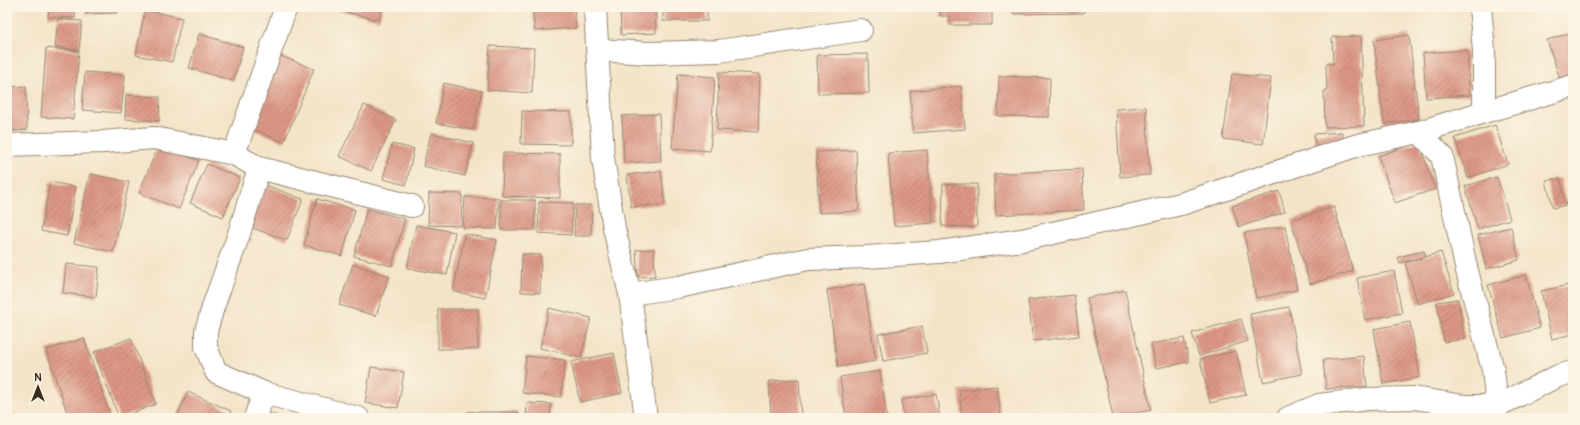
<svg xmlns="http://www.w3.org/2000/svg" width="1580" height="425" font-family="Pangolin,sans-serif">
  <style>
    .building { fill: url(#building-hatch) }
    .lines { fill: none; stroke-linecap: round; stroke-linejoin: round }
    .minor-casing { stroke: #978773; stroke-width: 24 }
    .minor { stroke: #fff; stroke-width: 22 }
  </style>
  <defs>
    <pattern id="building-hatch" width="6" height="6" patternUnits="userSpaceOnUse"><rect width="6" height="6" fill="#dd9786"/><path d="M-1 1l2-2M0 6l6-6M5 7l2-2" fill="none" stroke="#b47b6d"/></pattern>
  </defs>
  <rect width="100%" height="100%" fill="#fcf5e5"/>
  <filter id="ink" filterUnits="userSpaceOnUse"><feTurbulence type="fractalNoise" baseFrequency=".025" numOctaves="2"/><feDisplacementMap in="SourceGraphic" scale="8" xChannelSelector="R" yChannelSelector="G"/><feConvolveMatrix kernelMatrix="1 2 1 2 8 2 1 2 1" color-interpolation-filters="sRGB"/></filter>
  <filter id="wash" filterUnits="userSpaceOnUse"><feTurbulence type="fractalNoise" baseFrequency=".012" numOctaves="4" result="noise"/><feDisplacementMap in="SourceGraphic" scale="16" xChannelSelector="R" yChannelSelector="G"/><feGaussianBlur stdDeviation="0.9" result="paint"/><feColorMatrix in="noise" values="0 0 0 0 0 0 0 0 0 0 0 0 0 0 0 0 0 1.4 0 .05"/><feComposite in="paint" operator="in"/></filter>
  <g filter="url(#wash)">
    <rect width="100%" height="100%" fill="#f3e4c8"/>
    <g id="blocks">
      <!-- building -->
      <g class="building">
        <polygon points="49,7 75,7 75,18 48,17"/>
        <polygon points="85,7 117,7 117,13 86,14"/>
        <polygon points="334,7 383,7 379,20 333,9"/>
        <polygon points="532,7 574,7 576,28 535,31"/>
        <polygon points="620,7 655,7 656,33 621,35"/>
        <rect x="663" y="7" width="44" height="14"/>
        <polygon points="940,7 992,7 992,25 950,25 950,16 940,16"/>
        <polygon points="1013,7 1084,7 1084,13 1013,14"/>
        <polygon points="145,10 182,18 172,62 136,55"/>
        <polygon points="58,19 82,21 79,50 55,47"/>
        <polygon points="1573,32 1573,74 1560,79 1547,40"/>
        <polygon points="199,34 243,47 233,81 189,68"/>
        <polygon points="1409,35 1419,119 1384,124 1374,40"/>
        <polygon points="1361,36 1364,126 1325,127 1324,91 1327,91 1326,64 1333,64 1332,37"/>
        <polygon points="490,46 534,48 532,93 487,90"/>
        <polygon points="46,48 79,51 73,119 41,117"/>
        <polygon points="1467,50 1470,95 1426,98 1423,53"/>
        <polygon points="276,54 314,69 284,142 247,127"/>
        <polygon points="868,54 869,93 818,94 817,55"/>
        <polygon points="85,72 125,75 121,113 82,110"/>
        <polygon points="719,72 760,74 758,132 717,130"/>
        <polygon points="678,74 715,77 710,151 672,148"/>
        <polygon points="1232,74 1271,78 1263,144 1223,139"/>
        <polygon points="999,76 1050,78 1049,117 998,116"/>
        <polygon points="444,83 482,91 473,130 436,123"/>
        <polygon points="26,86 27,130 7,131 7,87"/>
        <polygon points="961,86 965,129 913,133 910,91"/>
        <polygon points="126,95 160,97 159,121 125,119"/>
        <polygon points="364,105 396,120 371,171 339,156"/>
        <polygon points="1146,107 1150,175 1120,177 1116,109"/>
        <polygon points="522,111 571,112 571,145 521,144"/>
        <polygon points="659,114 661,161 624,163 622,116"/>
        <polygon points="1495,125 1508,164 1468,178 1455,138"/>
        <polygon points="1342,132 1344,146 1315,148 1314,134"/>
        <polygon points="431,133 473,143 465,176 423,166"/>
        <polygon points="1419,142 1435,189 1395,203 1378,156"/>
        <polygon points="159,144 199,161 179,209 139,193"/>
        <polygon points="392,144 414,149 406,185 383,179"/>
        <polygon points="856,150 859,211 819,213 816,152"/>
        <polygon points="927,150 933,223 894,226 888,153"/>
        <polygon points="503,153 560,154 560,198 502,196"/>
        <polygon points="207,164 240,178 223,217 190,203"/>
        <polygon points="1082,169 1084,210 996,215 994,174"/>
        <polygon points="661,171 665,204 631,207 627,175"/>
        <polygon points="90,174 129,182 113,252 74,243"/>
        <polygon points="1497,177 1510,219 1478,229 1465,186"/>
        <polygon points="1560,178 1566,205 1553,208 1546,181"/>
        <polygon points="50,182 76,187 67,236 41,231"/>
        <polygon points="943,184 977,184 977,227 942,226"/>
        <polygon points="265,185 303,199 287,240 249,227"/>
        <polygon points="1279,191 1285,212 1239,227 1232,206"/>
        <polygon points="429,193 462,194 461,226 428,225"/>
        <polygon points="465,197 499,198 497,229 463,228"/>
        <polygon points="317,199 355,210 342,256 304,245"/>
        <rect x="501" y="200" width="34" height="30"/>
        <polygon points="539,202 573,203 571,235 538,233"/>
        <polygon points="575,205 592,205 591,236 574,236"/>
        <polygon points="1334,207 1353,271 1310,284 1291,220"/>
        <polygon points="367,209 405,219 392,266 354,256"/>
        <polygon points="416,225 455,232 447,275 407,268"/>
        <polygon points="1285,226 1297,290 1256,298 1244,233"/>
        <polygon points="1511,227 1519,260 1486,269 1478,235"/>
        <polygon points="465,234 497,240 485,298 453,291"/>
        <polygon points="654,249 655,276 638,277 636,250"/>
        <polygon points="1424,251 1426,256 1400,263 1398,257"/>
        <polygon points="1441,252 1454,293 1418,304 1405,263"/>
        <polygon points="522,254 541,255 540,293 521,292"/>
        <polygon points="66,264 99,267 96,297 63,293"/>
        <polygon points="353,264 389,276 376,316 339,305"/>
        <polygon points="1394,271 1402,313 1365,320 1357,278"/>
        <polygon points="1526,275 1540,328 1503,338 1488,285"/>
        <polygon points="864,284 876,361 838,367 827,290"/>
        <polygon points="1573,284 1573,334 1552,339 1541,291"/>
        <polygon points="1125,290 1151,410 1113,417 1087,298"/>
        <polygon points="1074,295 1079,336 1033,341 1028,300"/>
        <polygon points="1458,299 1465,339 1444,342 1437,302"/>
        <polygon points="1289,307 1302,374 1263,382 1250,314"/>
        <polygon points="549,308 591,318 581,358 540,348"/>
        <rect x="438" y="309" width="40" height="40"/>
        <polygon points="1241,319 1248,341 1199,356 1192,333"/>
        <polygon points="1410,322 1420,377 1383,384 1374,329"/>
        <polygon points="922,326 927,353 883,361 878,334"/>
        <polygon points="84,338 110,415 103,418 69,418 46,350"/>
        <polygon points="131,338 156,404 119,418 94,352"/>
        <polygon points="1184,338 1189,362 1156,368 1151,344"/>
        <polygon points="1236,351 1246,395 1210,403 1200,359"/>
        <polygon points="614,353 622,393 580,402 571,362"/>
        <polygon points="526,356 565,360 561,397 522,393"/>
        <polygon points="1364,356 1367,386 1326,389 1323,360"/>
        <polygon points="371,367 404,372 398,408 365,403"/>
        <polygon points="880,371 887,418 846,418 840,377"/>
        <polygon points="799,379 801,418 771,418 769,381"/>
        <polygon points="997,386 1001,418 962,418 959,390"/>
        <polygon points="188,392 231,411 228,418 176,418"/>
        <polygon points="936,394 940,418 904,418 901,400"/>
        <polygon points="527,403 551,404 550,418 526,418"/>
        <rect x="468" y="412" width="50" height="6"/>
        <polygon points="268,413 284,418 267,418"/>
        <polygon points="1355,414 1371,417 1371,418 1354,418"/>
      </g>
    </g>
  </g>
  <g filter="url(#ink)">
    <use href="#blocks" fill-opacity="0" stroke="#978773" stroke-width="1"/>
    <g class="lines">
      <!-- minor casing -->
      <g class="minor-casing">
        <g id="minor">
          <polyline points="595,7 603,158 614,228 630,294 646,418"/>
          <polyline points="598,50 649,53 719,51 861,30"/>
          <polyline points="1484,112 1573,86"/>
          <polyline points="7,145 103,142 154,138 234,154 259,168 238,237 214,304 206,331 206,347 216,372 264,393 358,418"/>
          <polyline points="234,154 286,7"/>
          <polyline points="259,168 412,206"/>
          <polyline points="630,294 678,287 808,259 867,257 939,252 1022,240 1181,204 1358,145 1419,132 1484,112 1484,51 1480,7"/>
          <polyline points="255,418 264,393"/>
          <polyline points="1288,418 1319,405 1367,399 1414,398 1464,406 1497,406 1493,370 1466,267 1442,156 1419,132"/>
          <polyline points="1495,418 1497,406 1558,376 1573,372"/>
        </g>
      </g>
      <!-- minor -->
      <use href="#minor" class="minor"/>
    </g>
  </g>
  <!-- margin -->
  <rect width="1580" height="425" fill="none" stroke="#fcf5e5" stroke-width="24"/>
  <!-- north arrow -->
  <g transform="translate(38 387)" stroke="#fcf5e5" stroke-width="3" paint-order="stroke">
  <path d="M0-3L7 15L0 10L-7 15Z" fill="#3b2a1e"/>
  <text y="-6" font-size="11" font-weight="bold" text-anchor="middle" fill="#3b2a1e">N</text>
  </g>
</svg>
